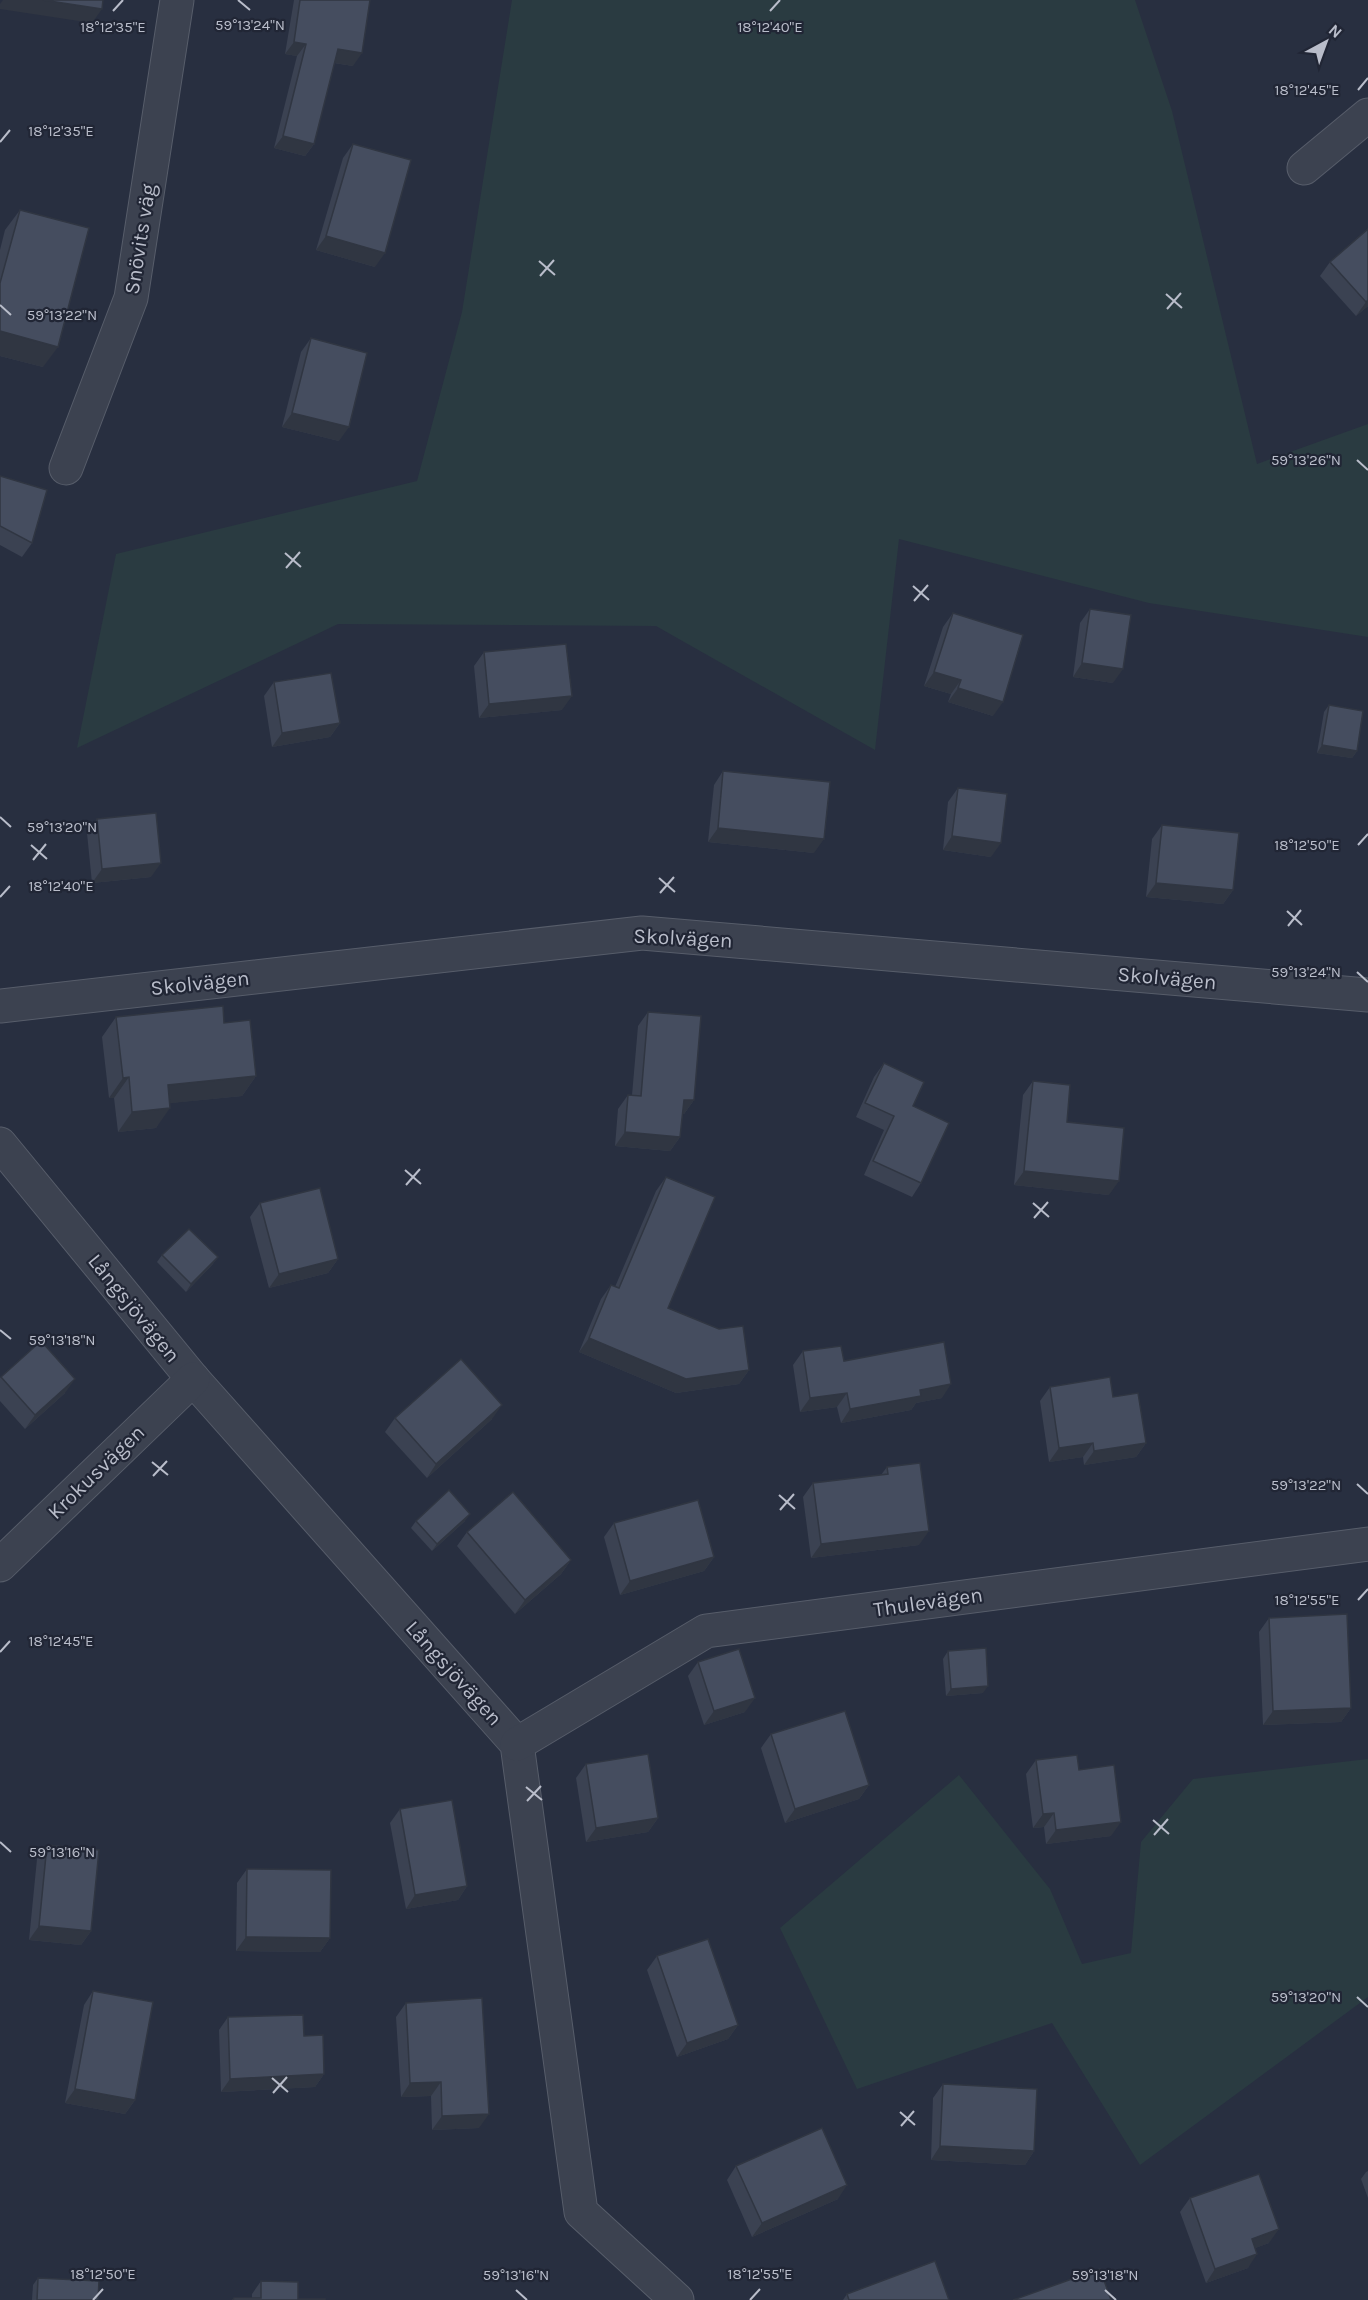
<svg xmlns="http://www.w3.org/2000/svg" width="1368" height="2300" font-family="Karla,sans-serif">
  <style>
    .green { fill: #2a3b41 }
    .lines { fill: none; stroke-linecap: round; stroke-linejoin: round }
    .minor-casing { stroke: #575d6a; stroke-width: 35 }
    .minor { stroke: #3c4250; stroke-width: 33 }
    .wall { fill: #3b4252 }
    .shaded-wall { fill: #303642 }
    .building { fill: #454d5f; stroke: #303642; stroke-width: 1.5 }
    .ticks { fill: none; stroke: #b9bdca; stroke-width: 2 }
    .labels { text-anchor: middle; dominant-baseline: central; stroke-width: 4.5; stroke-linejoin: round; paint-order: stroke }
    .street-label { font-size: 21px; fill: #b9bdca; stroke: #212635 }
    .ticks-label { font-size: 15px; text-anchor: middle; fill: #b9bdca; stroke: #212635; stroke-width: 4.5; stroke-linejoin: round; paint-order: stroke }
  </style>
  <rect width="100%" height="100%" fill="#282f40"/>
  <!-- green -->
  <g class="green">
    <polygon points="512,0 1135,0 1172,111 1257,464 1368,424 1368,637 1149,603 899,539 875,750 656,626 338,624 77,748 116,554 417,481 462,312"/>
    <polygon points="1368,1759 1368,1997 1140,2165 1052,2023 857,2089 780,1928 959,1775 1050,1889 1082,1964 1131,1953 1141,1842 1193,1779"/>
  </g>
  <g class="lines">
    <!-- minor casing -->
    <g class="minor-casing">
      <g id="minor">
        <polyline points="1304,168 1368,115"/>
        <polyline points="66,468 131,298 177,0"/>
        <polyline points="0,1006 642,933 1368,995"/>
        <polyline points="0,1144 193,1379 517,1744 581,2212 677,2300"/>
        <polyline points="0,1565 193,1379"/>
        <polyline points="517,1744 706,1631 1368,1544"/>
      </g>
    </g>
    <!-- minor -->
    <use href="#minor" class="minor"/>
  </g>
  <!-- wall -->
  <g class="wall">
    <polygon points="294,0 370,0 353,66 334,63 314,144 305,156 274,148 297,56 285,54"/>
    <polygon points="353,144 375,267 316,250 343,158"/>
    <polygon points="20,210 43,367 0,356 0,250 5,230"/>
    <polygon points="1368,229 1368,306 1356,316 1320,276 1330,262"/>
    <polygon points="311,338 339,441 282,427 301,352"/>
    <polygon points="0,476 32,543 22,557 0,545"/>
    <polygon points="1090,609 1113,683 1073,677 1080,623"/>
    <polygon points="953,613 993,716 948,702 951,694 924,686 943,627"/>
    <polygon points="484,652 562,710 479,718 474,666"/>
    <polygon points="274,682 340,723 330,737 272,747 264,696"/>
    <polygon points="1329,705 1357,751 1352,758 1317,753 1324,712"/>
    <polygon points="723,771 814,853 708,842 714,785"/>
    <polygon points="958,788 991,857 943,850 948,802"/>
    <polygon points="97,819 151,877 92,883 87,833"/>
    <polygon points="1162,825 1233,890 1223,904 1146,897 1152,839"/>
    <polygon points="648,1012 694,1100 684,1114 682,1114 680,1137 670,1151 615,1146 618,1109 628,1095 632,1095 638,1026"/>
    <polygon points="116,1017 224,1023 256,1076 242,1096 169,1103 156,1128 118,1132 114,1098 109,1098 102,1037"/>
    <polygon points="884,1063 921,1183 912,1197 864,1175 884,1130 856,1117 874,1077"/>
    <polygon points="1033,1081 1067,1122 1109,1195 1014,1185 1023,1095"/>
    <polygon points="666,1177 668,1308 749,1370 739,1384 676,1393 579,1352 601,1299 611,1285 615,1287 656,1191"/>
    <polygon points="260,1203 338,1259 328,1273 269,1288 250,1217"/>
    <polygon points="162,1255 218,1257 212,1265 186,1292 157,1262"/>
    <polygon points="803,1351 844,1361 942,1398 916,1403 911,1410 841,1423 837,1407 800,1412 793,1365"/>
    <polygon points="1,1377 65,1393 25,1429 0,1401 0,1378"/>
    <polygon points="1050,1387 1113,1397 1146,1443 1136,1457 1084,1465 1083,1457 1049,1462 1040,1401"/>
    <polygon points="395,1418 492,1419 427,1478 385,1432"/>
    <polygon points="887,1467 919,1545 811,1558 803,1497 813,1483 881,1475"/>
    <polygon points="416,1521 465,1521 432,1551 411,1528"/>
    <polygon points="614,1523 714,1557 704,1571 620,1595 604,1537"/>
    <polygon points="467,1532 571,1560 561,1574 515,1614 457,1546"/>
    <polygon points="1269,1618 1351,1708 1341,1722 1263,1725 1259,1632"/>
    <polygon points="948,1651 983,1693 946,1696 943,1659"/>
    <polygon points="698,1662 745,1712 704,1725 688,1676"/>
    <polygon points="771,1734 869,1785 859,1799 785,1823 761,1748"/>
    <polygon points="1036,1760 1079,1770 1111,1836 1046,1844 1044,1827 1033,1828 1026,1774"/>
    <polygon points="586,1764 658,1818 648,1832 586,1842 576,1778"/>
    <polygon points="400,1809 467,1886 458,1900 406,1909 390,1823"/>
    <polygon points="47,1845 91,1931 81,1945 29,1940 37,1859"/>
    <polygon points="247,1869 330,1938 320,1952 236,1951 237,1883"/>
    <polygon points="657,1956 738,2025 728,2039 677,2057 647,1970"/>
    <polygon points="93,1991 135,2100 125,2114 65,2103 84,2005"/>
    <polygon points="406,2003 479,2128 432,2130 431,2096 401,2097 396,2017"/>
    <polygon points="228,2017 304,2036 324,2074 315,2087 221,2092 219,2030"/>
    <polygon points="943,2084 1034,2151 1025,2165 931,2160 933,2098"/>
    <polygon points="736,2166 838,2199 752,2237 727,2180"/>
    <polygon points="1368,2171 1368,2198 1361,2179 1366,2172"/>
    <polygon points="1190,2198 1269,2243 1255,2248 1248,2268 1206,2283 1180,2212"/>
    <polygon points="38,2278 98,2300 32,2300 33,2285"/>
    <polygon points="261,2281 298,2299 325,2300 232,2300 234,2298 252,2298 252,2294"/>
    <polygon points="847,2294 949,2300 843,2300"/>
  </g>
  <!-- shaded-wall -->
  <g class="shaded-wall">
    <polygon points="3,0 43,0 102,9 92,23 0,9 0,4"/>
    <polygon points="294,42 306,44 297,56 285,54"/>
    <polygon points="338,49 362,53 353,66 329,62"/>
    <polygon points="283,136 314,144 305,156 274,148"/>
    <polygon points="326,236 385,253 375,267 316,250"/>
    <polygon points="1368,300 1368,306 1356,316 1366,302"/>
    <polygon points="0,331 58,347 43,367 0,356"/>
    <polygon points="292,413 349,427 339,441 282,427"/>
    <polygon points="1082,663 1123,669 1113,683 1073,677"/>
    <polygon points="934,672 961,680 951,694 924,686"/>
    <polygon points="958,688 1003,702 993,716 948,702"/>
    <polygon points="572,696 562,710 479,718 489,704"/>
    <polygon points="340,723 330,737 272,747 282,733"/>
    <polygon points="1322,745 1357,751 1352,758 1317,753"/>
    <polygon points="718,828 824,839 814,853 708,842"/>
    <polygon points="952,836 1001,843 991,857 943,850"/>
    <polygon points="161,863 151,877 92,883 102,869"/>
    <polygon points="1156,883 1233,890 1223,904 1146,897"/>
    <polygon points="256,1076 242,1096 153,1105 168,1085"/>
    <polygon points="129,1077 114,1098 109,1098 123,1078"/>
    <polygon points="684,1100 694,1100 684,1114 674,1114"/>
    <polygon points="170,1108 156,1128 118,1132 132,1112"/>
    <polygon points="625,1132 680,1137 670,1151 615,1146"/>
    <polygon points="1024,1171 1119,1181 1109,1195 1014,1185"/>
    <polygon points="218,1257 212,1265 186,1292 191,1284"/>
    <polygon points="338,1259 328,1273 269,1288 279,1274"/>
    <polygon points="589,1338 749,1370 739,1384 676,1393 579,1352"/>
    <polygon points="75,1379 65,1393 25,1429 35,1415"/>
    <polygon points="951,1384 942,1398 916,1403 911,1410 841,1423 850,1409 920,1390"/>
    <polygon points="847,1393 837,1407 800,1412 810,1398"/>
    <polygon points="502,1405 492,1419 427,1478 436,1464"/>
    <polygon points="1093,1443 1083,1457 1049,1462 1059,1448"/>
    <polygon points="1146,1443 1136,1457 1084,1465 1094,1451"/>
    <polygon points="470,1514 465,1521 432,1551 437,1544"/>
    <polygon points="929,1531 919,1545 811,1558 821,1544"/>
    <polygon points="714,1557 704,1571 620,1595 630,1581"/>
    <polygon points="571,1560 561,1574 515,1614 525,1600"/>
    <polygon points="988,1686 983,1693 946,1696 951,1689"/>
    <polygon points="755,1698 745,1712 704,1725 714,1711"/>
    <polygon points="1351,1708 1341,1722 1263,1725 1273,1711"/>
    <polygon points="869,1785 859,1799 785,1823 795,1809"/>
    <polygon points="1054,1813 1044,1827 1033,1828 1043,1814"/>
    <polygon points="658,1818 648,1832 586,1842 596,1828"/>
    <polygon points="1121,1822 1111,1836 1046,1844 1056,1830"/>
    <polygon points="467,1886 458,1900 406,1909 415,1895"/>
    <polygon points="39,1926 91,1931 81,1945 29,1940"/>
    <polygon points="246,1937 330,1938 320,1952 236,1951"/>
    <polygon points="738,2025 728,2039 677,2057 687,2043"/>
    <polygon points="324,2074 315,2087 221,2092 230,2079"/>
    <polygon points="441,2082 431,2096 401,2097 410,2083"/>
    <polygon points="75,2089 135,2100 125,2114 65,2103"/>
    <polygon points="489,2114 479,2128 432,2130 442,2116"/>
    <polygon points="940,2146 1034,2151 1025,2165 931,2160"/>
    <polygon points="847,2185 838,2199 752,2237 762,2223"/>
    <polygon points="1279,2229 1269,2243 1242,2253 1252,2239"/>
    <polygon points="1257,2254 1248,2268 1206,2283 1215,2269"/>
  </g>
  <!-- building -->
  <g class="building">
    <polygon points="43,0 103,0 102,9"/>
    <polygon points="300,0 370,0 362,53 338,49 314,144 283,136 306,44 294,42"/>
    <polygon points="353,144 411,160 385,253 326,236"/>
    <polygon points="20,210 89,228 58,347 0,331 0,283"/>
    <polygon points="1368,229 1368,300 1366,302 1330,262"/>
    <polygon points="311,338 367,353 349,427 292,413"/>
    <polygon points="0,476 47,490 32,543 0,526"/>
    <polygon points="1090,609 1131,615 1123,669 1082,663"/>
    <polygon points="953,613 1023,635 1003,702 958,688 961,680 934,672"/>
    <polygon points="566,644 572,696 489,704 484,652"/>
    <polygon points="331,673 340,723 282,733 274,682"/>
    <polygon points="1329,705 1363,711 1357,751 1322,745"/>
    <polygon points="723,771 830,782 824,839 718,828"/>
    <polygon points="958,788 1007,794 1001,843 952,836"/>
    <polygon points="156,813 161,863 102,869 97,819"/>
    <polygon points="1162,825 1239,833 1233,890 1156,883"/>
    <polygon points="223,1006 224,1023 250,1020 256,1076 168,1085 170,1108 132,1112 129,1077 123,1078 116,1017"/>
    <polygon points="648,1012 701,1016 694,1100 684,1100 680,1137 625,1132 628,1095 641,1096"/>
    <polygon points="884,1063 924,1082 913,1106 949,1123 921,1183 873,1161 894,1116 865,1103"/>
    <polygon points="1033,1081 1070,1085 1067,1122 1124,1128 1119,1181 1024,1171"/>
    <polygon points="666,1177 715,1197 668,1308 719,1329 743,1326 749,1370 686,1379 589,1338 611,1285 619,1288"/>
    <polygon points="320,1188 338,1259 279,1274 260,1203"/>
    <polygon points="189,1229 218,1257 191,1284 162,1255"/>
    <polygon points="41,1341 75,1379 35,1415 1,1377"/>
    <polygon points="944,1342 951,1384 920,1390 921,1396 850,1409 847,1393 810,1398 803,1351 841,1346 844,1361"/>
    <polygon points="461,1359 502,1405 436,1464 395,1418"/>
    <polygon points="1110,1377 1113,1397 1138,1393 1146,1443 1094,1451 1093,1443 1059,1448 1050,1387"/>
    <polygon points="920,1463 929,1531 821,1544 813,1483 888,1474 887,1467"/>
    <polygon points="449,1490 470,1514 437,1544 416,1521"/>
    <polygon points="513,1492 571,1560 525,1600 467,1532"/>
    <polygon points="698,1500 714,1557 630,1581 614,1523"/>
    <polygon points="1347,1614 1351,1708 1273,1711 1269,1618"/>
    <polygon points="986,1648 988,1686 951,1689 948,1651"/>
    <polygon points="739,1649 755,1698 714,1711 698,1662"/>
    <polygon points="845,1711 869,1785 795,1809 771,1734"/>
    <polygon points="648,1754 658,1818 596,1828 586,1764"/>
    <polygon points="1077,1755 1079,1770 1114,1765 1121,1822 1056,1830 1054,1813 1043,1814 1036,1760"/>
    <polygon points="452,1800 467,1886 415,1895 400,1809"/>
    <polygon points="47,1845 99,1850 91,1931 39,1926"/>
    <polygon points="247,1869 331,1870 330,1938 246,1937"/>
    <polygon points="708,1939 738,2025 687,2043 657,1956"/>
    <polygon points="93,1991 153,2002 135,2100 75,2089"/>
    <polygon points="482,1998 489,2114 442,2116 441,2082 410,2083 406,2003"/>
    <polygon points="303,2015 304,2036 323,2035 324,2074 230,2079 228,2017"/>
    <polygon points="943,2084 1037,2089 1034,2151 940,2146"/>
    <polygon points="822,2128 847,2185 762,2223 736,2166"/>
    <polygon points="1259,2174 1279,2229 1252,2239 1257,2254 1215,2269 1190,2198"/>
    <polygon points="935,2261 949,2300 849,2300 847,2294"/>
    <polygon points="1100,2269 1111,2300 1013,2300"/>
    <polygon points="38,2278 99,2281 98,2300 37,2300"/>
    <polygon points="261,2281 298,2282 298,2299 325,2299 325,2300 233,2300 234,2298 261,2298"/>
  </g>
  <!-- ticks -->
  <path class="ticks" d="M238,0L250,10M113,11L123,0M770,11L780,0M1358,90L1368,78M0,142L10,130M539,261L555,275M540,276L554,260M1166,294L1182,308M0,305L11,315M1167,309L1181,293M1357,460L1368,470M285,553L301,567M286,568L300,552M913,586L929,600M914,601L928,585M0,817L11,827M31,845L47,859M1358,845L1368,834M33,860L46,844M659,878L675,892M660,893L674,877M0,897L10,886M1287,911L1302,925M1288,926L1301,910M1357,972L1368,982M405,1170L421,1184M406,1185L420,1169M1033,1203L1049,1217M1034,1218L1048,1202M0,1330L11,1339M152,1462L168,1475M153,1476L167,1461M1357,1484L1368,1494M779,1495L795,1509M780,1510L794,1494M1358,1600L1368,1589M0,1652L10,1641M526,1787L542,1800M527,1801L541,1786M1153,1820L1169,1834M1154,1835L1168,1819M0,1842L11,1852M1357,1997L1368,2007M272,2078L288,2092M273,2093L287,2077M900,2112L915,2125M901,2126L914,2111M516,2290L527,2300M1105,2290L1116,2300M93,2300L103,2289M750,2300L760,2289"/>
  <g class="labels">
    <!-- street labels -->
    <g class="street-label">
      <text transform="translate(140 239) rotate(-81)">Snövits väg</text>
      <text transform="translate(683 938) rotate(3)">Skolvägen</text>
      <text transform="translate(1167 978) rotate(5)">Skolvägen</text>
      <text transform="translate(200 983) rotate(-6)">Skolvägen</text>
      <text transform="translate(134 1308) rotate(51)">Långsjövägen</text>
      <text transform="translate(96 1472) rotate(-44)">Krokusvägen</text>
      <text transform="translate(928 1602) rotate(-8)">Thulevägen</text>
      <text transform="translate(454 1673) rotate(48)">Långsjövägen</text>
    </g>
  </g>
  <g class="ticks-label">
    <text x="250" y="30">59°13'24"N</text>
    <text x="113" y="32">18°12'35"E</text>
    <text x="770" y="32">18°12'40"E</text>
    <text x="1307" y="95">18°12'45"E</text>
    <text x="61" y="136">18°12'35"E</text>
    <text x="62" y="320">59°13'22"N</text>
    <text x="1306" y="465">59°13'26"N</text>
    <text x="62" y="832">59°13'20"N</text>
    <text x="1307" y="850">18°12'50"E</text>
    <text x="61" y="891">18°12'40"E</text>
    <text x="1306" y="977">59°13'24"N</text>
    <text x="62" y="1345">59°13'18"N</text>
    <text x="1306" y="1490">59°13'22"N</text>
    <text x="1307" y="1605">18°12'55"E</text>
    <text x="61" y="1646">18°12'45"E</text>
    <text x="62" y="1857">59°13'16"N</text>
    <text x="1306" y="2002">59°13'20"N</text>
    <text x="103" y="2279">18°12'50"E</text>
    <text x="760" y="2279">18°12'55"E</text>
    <text x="516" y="2280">59°13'16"N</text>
    <text x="1105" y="2280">59°13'18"N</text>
  </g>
  <!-- north arrow -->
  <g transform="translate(1326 42) rotate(41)" stroke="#212635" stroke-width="4.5" paint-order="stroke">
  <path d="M0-4.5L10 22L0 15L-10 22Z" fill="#b9bdca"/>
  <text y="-9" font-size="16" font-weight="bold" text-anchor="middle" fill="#b9bdca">N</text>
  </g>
</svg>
